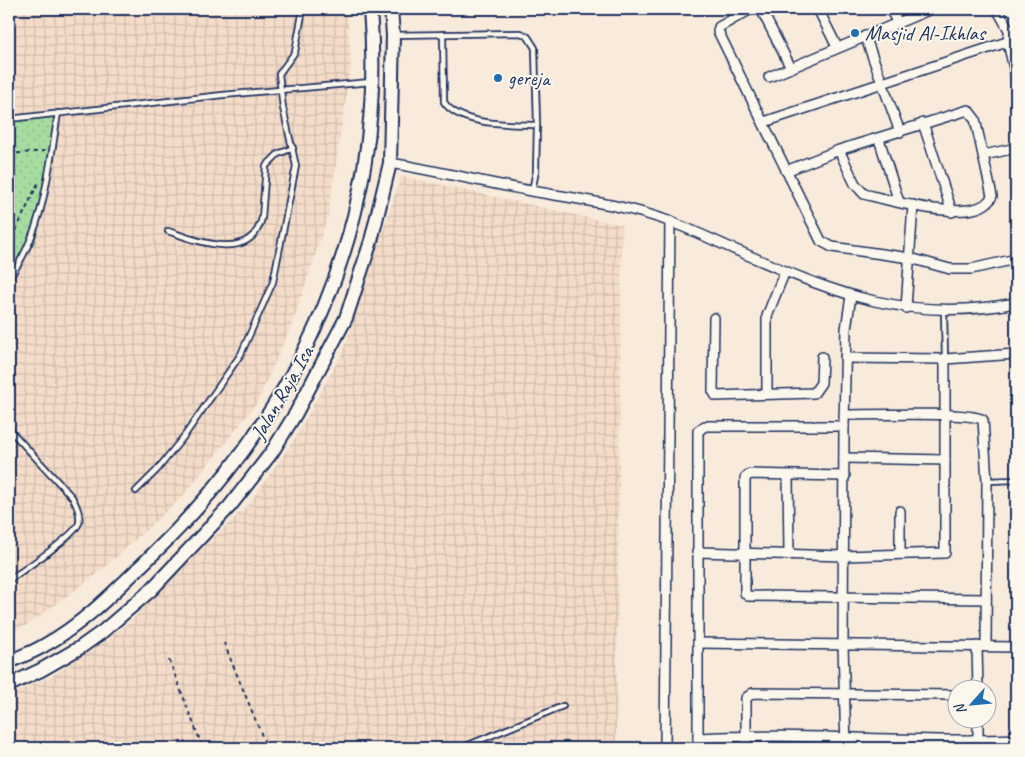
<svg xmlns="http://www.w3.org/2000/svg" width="1025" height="757" font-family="Caveat,sans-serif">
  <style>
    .industrial { fill: url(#industrial-grid) }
    .green { fill: url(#green-dots); stroke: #60867e }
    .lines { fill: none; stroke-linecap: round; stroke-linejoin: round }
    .lane-casing { stroke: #1b2f5e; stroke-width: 8 }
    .street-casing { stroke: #1b2f5e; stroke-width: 12 }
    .secondary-casing { stroke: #1b2f5e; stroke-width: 16 }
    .path { stroke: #1b2f5e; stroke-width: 2; stroke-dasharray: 4 4; stroke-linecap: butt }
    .lane { stroke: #fbf7ec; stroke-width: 4.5 }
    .street { stroke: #fbf7ec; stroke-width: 9 }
    .secondary { stroke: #fbf7ec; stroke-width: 12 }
    .poi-dot { fill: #1f6fb2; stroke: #fbf7ec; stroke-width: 2 }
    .labels { text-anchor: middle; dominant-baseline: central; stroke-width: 4; stroke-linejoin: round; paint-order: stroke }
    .poi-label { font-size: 21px; fill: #1b2f5e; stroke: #fbf7ec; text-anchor: start }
    .street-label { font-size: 21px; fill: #1b2f5e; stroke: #fbf7ec }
  </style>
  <defs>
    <pattern id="industrial-grid" width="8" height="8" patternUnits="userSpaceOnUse" patternTransform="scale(1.25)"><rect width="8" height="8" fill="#f4dcc9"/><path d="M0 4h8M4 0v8" fill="none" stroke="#d1bdaf"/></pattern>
    <pattern id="green-dots" width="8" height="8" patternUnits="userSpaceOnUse" patternTransform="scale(1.25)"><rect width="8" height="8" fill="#a6dc9f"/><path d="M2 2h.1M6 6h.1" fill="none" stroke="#8ebd8b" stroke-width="1.8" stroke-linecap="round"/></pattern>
  </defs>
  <rect width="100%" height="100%" fill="#f8ebdc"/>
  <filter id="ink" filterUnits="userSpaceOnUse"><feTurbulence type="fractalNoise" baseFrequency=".02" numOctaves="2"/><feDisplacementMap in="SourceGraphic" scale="10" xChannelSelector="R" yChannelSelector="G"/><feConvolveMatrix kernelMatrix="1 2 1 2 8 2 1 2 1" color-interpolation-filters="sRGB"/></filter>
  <g filter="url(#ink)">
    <!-- industrial -->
    <g class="industrial">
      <polygon points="9,9 347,9 351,65 328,216 294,319 257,403 183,496 101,571 29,624 9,633"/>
      <polygon points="401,176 622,225 616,748 9,748 9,695 54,675 129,623 181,568 248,505 294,440 343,351"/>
    </g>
    <!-- green -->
    <polygon class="green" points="58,113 45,200 35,241 9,283 9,119"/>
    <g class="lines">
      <!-- lane casing -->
      <g class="lane-casing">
        <g id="lane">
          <path d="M443,34L444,102C460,126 510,124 537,125L536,171L532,191"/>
          <polyline points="394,35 521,33 528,37 535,48 537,125"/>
          <polyline points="9,119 223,95 371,82"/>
          <path d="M168,231C197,241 251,263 262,218L266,166L278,154L293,148"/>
          <path d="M9,278C44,232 49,168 58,113"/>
          <polyline points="944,311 945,359"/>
          <path d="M9,429L72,497C76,504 81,514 79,523C74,537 23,570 9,580"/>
          <polyline points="988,481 1016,480"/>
          <polyline points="136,491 157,470 185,435 241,354 273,282 296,166 283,108 279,74 295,52 303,9"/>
          <polyline points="461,748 563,706"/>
        </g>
      </g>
      <!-- street casing -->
      <g class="street-casing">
        <g id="street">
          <polyline points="751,9 719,27 718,31 821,241 832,247 910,258 950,269 971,269 1016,259"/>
          <polyline points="761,9 791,68"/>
          <polyline points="818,9 837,47"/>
          <polyline points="890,9 898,23"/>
          <polyline points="997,9 1013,37"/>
          <polyline points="1009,33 1008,43 1016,77"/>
          <polyline points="865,36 900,132"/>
          <polyline points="769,77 931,9"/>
          <polyline points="764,122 1016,39"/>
          <polyline points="923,123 952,212"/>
          <polyline points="879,139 899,202"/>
          <polyline points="984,155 1016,148"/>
          <path d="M390,163C437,171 484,182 531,191C578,199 626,205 671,222C695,231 719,243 743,253C838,295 911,323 1016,303"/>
          <path d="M786,171L839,150L968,110L975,119L992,196C979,227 889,200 864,194L855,184L839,150"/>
          <polyline points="906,308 913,205"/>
          <polyline points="714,318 713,391 716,396 814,393 821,383 822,357"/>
          <polyline points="845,358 945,359 1016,354"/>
          <polyline points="767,394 767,316 785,271"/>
          <path d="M844,415C866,415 971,411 983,420L987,481L986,646"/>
          <polyline points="844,458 945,460"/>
          <polyline points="788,476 789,555"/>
          <polyline points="845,476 750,474 745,478 745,593 748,596 986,599"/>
          <polyline points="697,552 844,556 945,553 945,359"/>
          <polyline points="900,553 900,511"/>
          <polyline points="698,643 1016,647"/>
          <polyline points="977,646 978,690"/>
          <polyline points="978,720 978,748"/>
          <path d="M698,738C804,732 910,744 1016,739"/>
          <polyline points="665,748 670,221"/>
          <polyline points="698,748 698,431 705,426 844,426"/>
          <polyline points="746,748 746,698 753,693 958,695"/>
          <polyline points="846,748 843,645 844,426 846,329 851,296"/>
        </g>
      </g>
      <!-- secondary casing -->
      <g class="secondary-casing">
        <g id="secondary">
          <path d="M9,662C21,656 34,652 45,645C85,623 118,588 151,556C302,411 388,220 370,9"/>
          <polyline points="9,685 41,670 81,647 102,632 151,590 230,506 272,452 296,413 346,318 371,241 390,163 393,35 391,9"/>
        </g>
      </g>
      <!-- path -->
      <g class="path">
        <polyline points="9,154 45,151"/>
        <polyline points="9,245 39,181"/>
        <polyline points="224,643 267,748"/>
        <polyline points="169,660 203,748"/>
        <polyline points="46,747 46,748"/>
      </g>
      <!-- lane -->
      <use href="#lane" class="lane"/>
      <!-- street -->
      <use href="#street" class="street"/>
      <!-- secondary -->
      <use href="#secondary" class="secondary"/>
    </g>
  </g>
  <!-- markers -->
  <g class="poi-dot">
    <circle cx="855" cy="33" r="5"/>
    <circle cx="498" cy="78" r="5"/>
  </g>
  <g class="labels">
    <!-- poi labels -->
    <g class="poi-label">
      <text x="865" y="33">Masjid Al-Ikhlas</text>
      <text x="508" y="78">gereja</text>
    </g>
    <!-- street labels -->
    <g class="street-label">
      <text transform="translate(282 393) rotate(-60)">Jalan Raja Isa</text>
    </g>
  </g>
  <!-- margin -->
  <rect width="1025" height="757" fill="none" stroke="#fbf7ec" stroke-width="30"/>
  <rect x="15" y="15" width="995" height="727" fill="none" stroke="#1b2f5e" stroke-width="2" filter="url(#ink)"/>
  <!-- north arrow -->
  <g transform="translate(972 704) rotate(243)"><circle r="24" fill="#fbf7ec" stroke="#a1a7b3"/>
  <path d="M0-4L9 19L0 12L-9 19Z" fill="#1f6fb2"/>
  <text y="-8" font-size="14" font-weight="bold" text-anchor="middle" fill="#1b2f5e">N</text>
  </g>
</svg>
